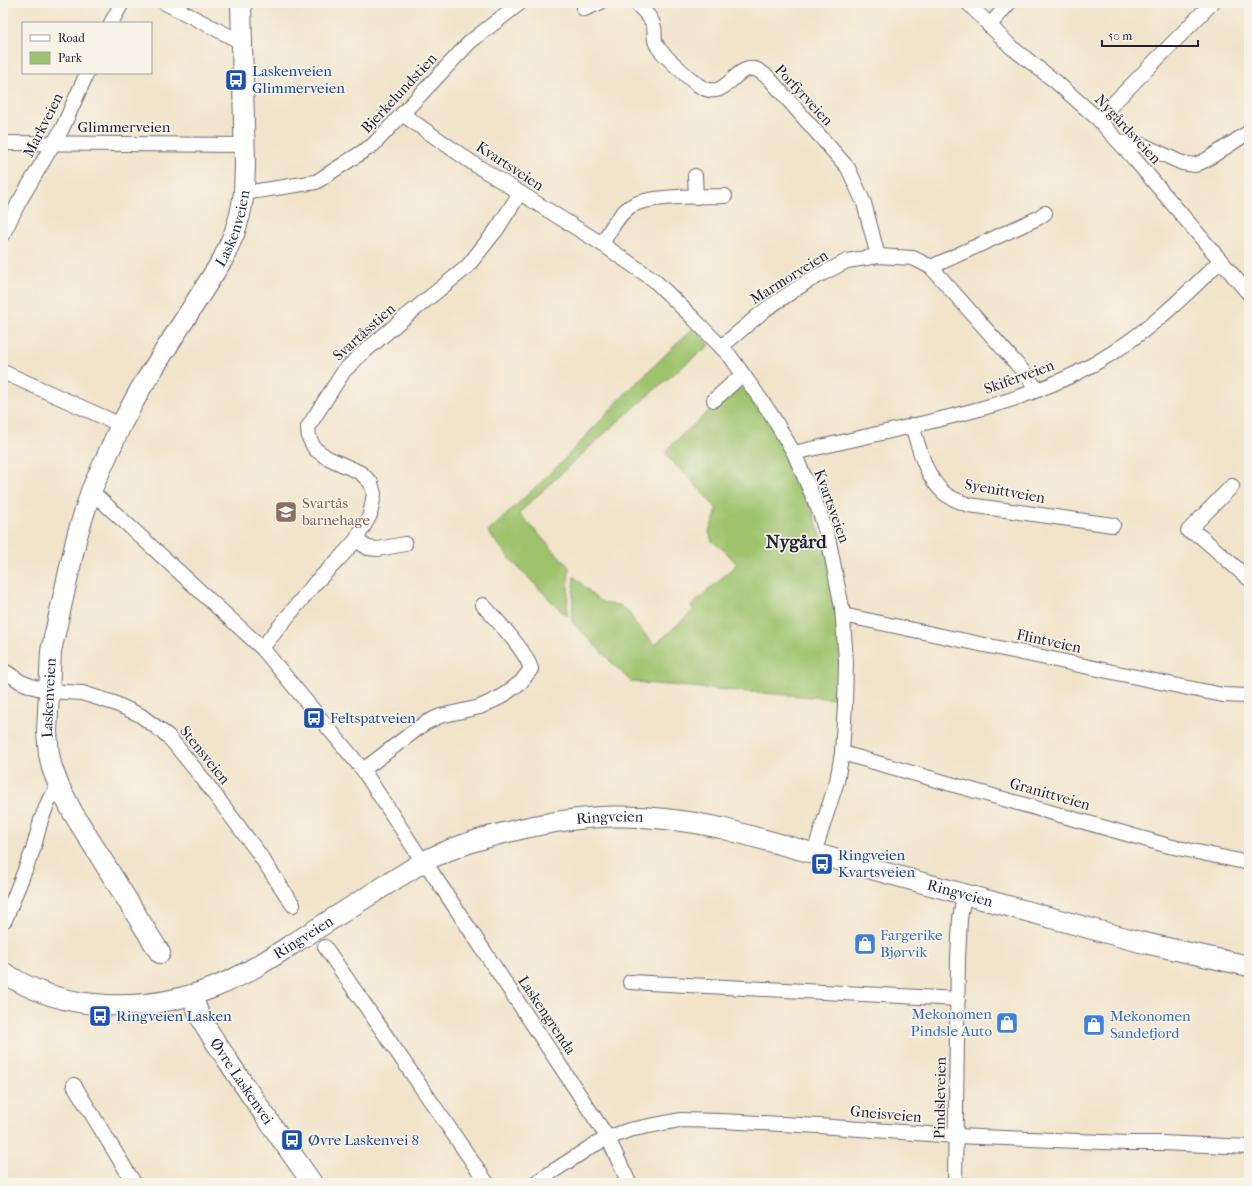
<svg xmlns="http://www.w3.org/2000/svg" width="1252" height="1186" font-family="'IM FELL French Canon',serif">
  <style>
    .green { fill: #9ec36d; stroke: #607254 }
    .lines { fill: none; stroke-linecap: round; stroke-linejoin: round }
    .street-casing { stroke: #6b666d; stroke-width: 16 }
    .secondary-casing { stroke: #6b666d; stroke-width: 22 }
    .street { stroke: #fff; stroke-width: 14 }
    .secondary { stroke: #fff; stroke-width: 20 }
    .labels { text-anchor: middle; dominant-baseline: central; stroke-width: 3.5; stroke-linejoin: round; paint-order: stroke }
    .transit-label { font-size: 15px; fill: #164399; stroke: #f7f3e8; text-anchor: start }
    .street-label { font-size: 15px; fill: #22223b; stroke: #f7f3e8 }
    .education-label { font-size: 15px; fill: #785e54; stroke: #f7f3e8; text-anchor: start }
    .shop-label { font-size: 15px; fill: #366cbe; stroke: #f7f3e8; text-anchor: start }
    .district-label { font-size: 19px; font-weight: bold; fill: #22223b; stroke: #f7f3e8 }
  </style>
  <rect width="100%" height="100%" fill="#f7f3e8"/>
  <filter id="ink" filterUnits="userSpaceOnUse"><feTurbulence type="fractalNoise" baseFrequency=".025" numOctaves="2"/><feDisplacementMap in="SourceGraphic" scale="8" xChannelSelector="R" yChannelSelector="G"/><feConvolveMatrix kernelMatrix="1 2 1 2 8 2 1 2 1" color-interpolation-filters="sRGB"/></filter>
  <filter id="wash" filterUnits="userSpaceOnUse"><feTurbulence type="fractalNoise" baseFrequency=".012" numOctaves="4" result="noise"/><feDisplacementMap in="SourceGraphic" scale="16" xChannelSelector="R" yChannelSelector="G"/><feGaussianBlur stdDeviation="0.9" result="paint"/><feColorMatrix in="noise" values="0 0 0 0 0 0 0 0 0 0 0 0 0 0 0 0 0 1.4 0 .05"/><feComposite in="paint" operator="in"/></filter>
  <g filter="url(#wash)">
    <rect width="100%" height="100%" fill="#f2e4cb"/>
    <!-- green -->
    <g class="green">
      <path d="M694,327L710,345C643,396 581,455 519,513L569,567L567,616L561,611L511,560L488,532L560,464L625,394Z"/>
      <path d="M738,388L746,390L754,398L793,460L825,546L831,575L840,639L839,699H836L631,682L572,622L574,576L596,598L607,604L619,605L631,615L635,624L655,645L694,610L691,606L737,564L725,551L712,541L709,532L716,514V508C705,496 695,483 683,472C677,466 669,461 666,452L669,447L732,390Z"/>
    </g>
  </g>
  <g filter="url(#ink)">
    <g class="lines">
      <!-- street casing -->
      <g class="street-casing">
        <g id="street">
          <polyline points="165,3 241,42"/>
          <path d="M636,3C642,10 652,17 654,27C656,35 652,38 658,47C661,53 692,81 698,85C727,104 731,66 755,69C759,70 764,75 768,77L848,168L864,203L878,256"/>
          <polyline points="968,3 1011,47 1055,81 1098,119 1137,162 1249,294"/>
          <polyline points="584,9 599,3"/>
          <polyline points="111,23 122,3"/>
          <polyline points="989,26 1009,3"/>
          <polyline points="402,114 474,164 602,244 654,280 695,320 730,356 771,414 794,453 820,513 829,542 842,608 846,661 845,705 842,753 837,781 814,853"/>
          <polyline points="1098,119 1212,3"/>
          <polyline points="1119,142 1143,145 1182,163 1195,165 1206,160 1249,132"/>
          <polyline points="3,143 245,145"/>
          <polyline points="695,176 696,197"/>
          <polyline points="244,193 316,182 373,145 470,42 520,3"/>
          <polyline points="3,234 19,202 62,129 87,73"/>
          <path d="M602,244C609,232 620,211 633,205C654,195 700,197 725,196"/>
          <polyline points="931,267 1038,218 1045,213"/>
          <polyline points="721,347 766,309 808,281 847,261 878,256 913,258 931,267 1029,378 1037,390"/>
          <polyline points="3,372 121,425"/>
          <polyline points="714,400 742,375"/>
          <path d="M912,425C919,448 925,476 944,493C951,499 961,502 969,505L1113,525"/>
          <path d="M794,453C833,444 873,435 912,426C975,411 1037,396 1094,364C1142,337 1182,299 1220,261"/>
          <polyline points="1232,486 1188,531 1200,536 1249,579"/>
          <polyline points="91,491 262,648 363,770 423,862"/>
          <polyline points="356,540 368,548 378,549 405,544"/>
          <polyline points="843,615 1193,689 1223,695 1249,696"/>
          <polyline points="262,648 315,583 339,559 356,540 370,515 374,494 371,483 361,473 326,457 315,449 309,438 308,427 344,371 357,358 404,318 467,267 497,229 520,193"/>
          <polyline points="3,670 21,682 34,687 49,691 82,693 114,703 140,715 168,736 203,779 257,851 293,905"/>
          <polyline points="842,753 1169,846 1249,863"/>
          <path d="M363,770L425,723L440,716L480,707L501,697L521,682L531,669C525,649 498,622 483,605"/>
          <polyline points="429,868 608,1138 629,1183"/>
          <polyline points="5,920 33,850 41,820 49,800 59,786"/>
          <polyline points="325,947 487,1183"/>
          <polyline points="630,982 958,999"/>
          <polyline points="74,1085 134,1183"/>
          <polyline points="535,1183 592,1146 608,1138 629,1130 680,1120 721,1121 819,1126 956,1136 1127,1143 1162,1143 1249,1147"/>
          <polyline points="955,1183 958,958 960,919 964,894"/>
        </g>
      </g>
      <!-- secondary casing -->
      <g class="secondary-casing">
        <g id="secondary">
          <path id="s1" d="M160,953L73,813L59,786L52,768L49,754L47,732L51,651L77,536L91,491L121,425L141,388L223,259L234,234L240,215L244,193L245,164L241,3"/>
          <path id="s2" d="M3,972C64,1014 148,1013 215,987C248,974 278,953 307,935C346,910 384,886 423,862C450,848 478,839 508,832C583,813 645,811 721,828L1140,942L1249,966"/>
          <path id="s3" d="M192,995C199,1021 216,1042 230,1064C257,1105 285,1144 312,1183"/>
        </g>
      </g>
      <!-- street -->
      <use href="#street" class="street"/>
      <!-- secondary -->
      <use href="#secondary" class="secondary"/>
    </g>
  </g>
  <!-- icons -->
  <defs>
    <g id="bus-square" transform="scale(1.15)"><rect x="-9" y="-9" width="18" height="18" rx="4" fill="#1a4fb4" stroke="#f7f3e8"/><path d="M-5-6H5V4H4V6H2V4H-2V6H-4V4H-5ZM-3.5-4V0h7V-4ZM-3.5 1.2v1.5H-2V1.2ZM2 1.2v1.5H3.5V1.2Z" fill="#fff"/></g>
    <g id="school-square" transform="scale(1.15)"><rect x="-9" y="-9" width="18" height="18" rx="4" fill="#8d6e63" stroke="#f7f3e8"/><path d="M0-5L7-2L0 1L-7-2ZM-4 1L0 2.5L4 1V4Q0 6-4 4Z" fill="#fff"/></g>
    <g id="shop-square" transform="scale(1.15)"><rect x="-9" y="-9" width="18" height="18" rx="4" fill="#3f7fe0" stroke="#f7f3e8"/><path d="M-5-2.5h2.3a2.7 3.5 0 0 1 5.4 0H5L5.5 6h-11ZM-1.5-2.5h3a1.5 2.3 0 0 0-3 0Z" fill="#fff"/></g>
  </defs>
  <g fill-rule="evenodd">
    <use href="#bus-square" x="236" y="80"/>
    <use href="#school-square" x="286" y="512"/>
    <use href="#bus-square" x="314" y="718"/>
    <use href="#bus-square" x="822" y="864"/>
    <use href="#shop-square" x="865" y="944"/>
    <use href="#bus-square" x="100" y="1016"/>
    <use href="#shop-square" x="1007" y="1023"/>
    <use href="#shop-square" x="1094" y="1025"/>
    <use href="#bus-square" x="292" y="1140"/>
  </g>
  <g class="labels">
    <!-- transit labels -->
    <g class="transit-label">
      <text x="252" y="71">Laskenveien<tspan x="252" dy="17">Glimmerveien</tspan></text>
      <text x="330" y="718">Feltspatveien</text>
      <text x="838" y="855">Ringveien<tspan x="838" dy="17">Kvartsveien</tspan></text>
      <text x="116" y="1016">Ringveien Lasken</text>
      <text x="308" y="1140">Øvre Laskenvei 8</text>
    </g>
    <!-- street labels -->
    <g class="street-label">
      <text transform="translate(399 93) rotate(-47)">Bjerkelundstien</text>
      <text transform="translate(804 95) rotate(47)">Porfyrveien</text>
      <text transform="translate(43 125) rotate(-63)">Markveien</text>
      <text x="124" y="127">Glimmerveien</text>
      <text transform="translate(1128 129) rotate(47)">Nygårdsveien</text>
      <text transform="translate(510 166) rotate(33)">Kvartsveien</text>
      <text stroke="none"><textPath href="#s1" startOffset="797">Laskenveien</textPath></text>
      <text transform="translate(789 277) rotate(-32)">Marmorveien</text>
      <text transform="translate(364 332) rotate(-42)">Svartåsstien</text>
      <text transform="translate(1019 377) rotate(-20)">Skiferveien</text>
      <text transform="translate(1005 491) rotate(10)">Syenittveien</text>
      <text transform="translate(832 506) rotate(70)">Kvartsveien</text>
      <text transform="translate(1049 641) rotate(12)">Flintveien</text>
      <text stroke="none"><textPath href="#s1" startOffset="285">Laskenveien</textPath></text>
      <text transform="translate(205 755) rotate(51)">Stensveien</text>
      <text transform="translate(1050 794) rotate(16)">Granittveien</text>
      <text stroke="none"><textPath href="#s2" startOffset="657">Ringveien</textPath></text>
      <text stroke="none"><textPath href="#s2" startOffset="1017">Ringveien</textPath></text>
      <text stroke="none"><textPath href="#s2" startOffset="322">Ringveien</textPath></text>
      <text transform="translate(547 1015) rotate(56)">Laskengrenda</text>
      <text stroke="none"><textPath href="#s3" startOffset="100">Øvre Laskenvei</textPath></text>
      <text transform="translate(940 1098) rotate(-89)">Pindsleveien</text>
      <text transform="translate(886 1114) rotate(5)">Gneisveien</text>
    </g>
    <!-- education labels -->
    <g class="education-label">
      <text x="302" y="503">Svartås<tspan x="302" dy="17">barnehage</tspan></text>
    </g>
    <!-- shop labels -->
    <g class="shop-label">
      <text x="880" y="935">Fargerike<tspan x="880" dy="17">Bjørvik</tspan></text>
      <text x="992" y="1014" text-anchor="end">Mekonomen<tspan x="992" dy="17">Pindsle Auto</tspan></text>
      <text x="1110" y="1016">Mekonomen<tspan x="1110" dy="17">Sandefjord</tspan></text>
    </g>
    <!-- district labels -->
    <g class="district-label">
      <text x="796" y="542">Nygård</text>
    </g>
  </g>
  <!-- margin -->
  <rect width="1252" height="1186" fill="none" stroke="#f7f3e8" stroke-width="16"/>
  <!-- legend -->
  <rect x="22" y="22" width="130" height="52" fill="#f7f3e8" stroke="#a29fa3"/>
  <rect x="30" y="35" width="20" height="6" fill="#ffffff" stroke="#a29fa3"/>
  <text x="58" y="42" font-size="12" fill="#22223b">Road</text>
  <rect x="30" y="52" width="20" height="12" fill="#9ec36d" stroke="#a29fa3"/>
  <text x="58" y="62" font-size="12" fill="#22223b">Park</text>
  <!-- scale -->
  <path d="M1102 40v6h96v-6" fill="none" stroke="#22223b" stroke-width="2"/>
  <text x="1108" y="40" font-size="12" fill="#22223b" stroke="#f7f3e8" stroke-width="3" paint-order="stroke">50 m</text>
</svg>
